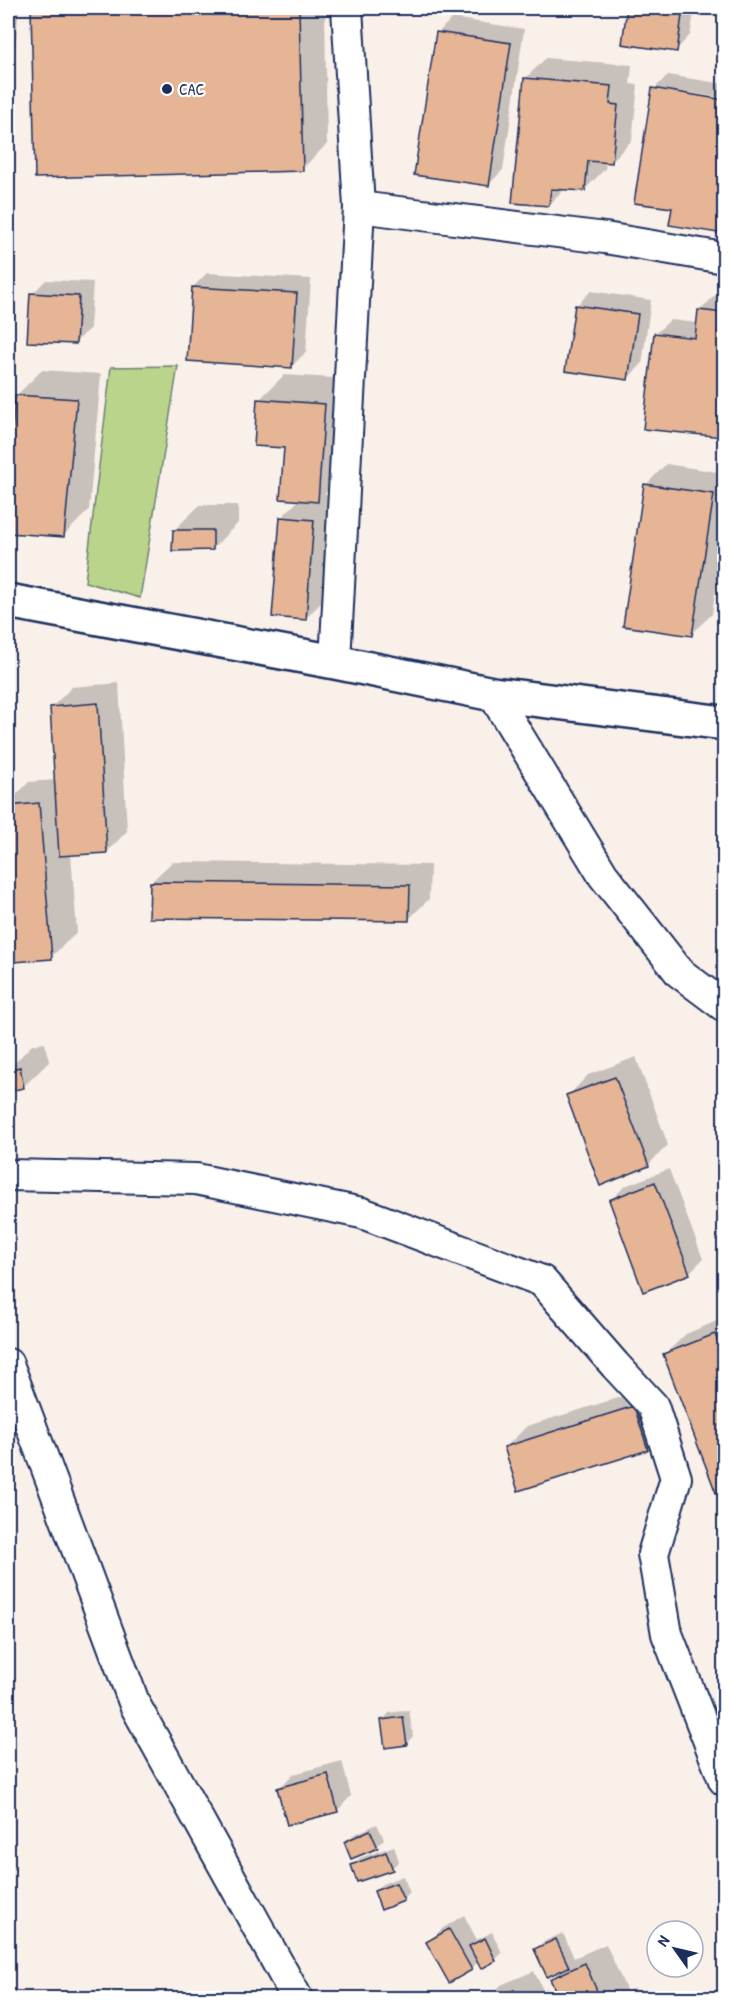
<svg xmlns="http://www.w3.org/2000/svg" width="732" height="2006" font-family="'Patrick Hand',sans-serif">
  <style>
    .green { fill: #bad48b; stroke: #6a8274; stroke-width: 1.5 }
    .shadow { fill: #0003 }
    .building { fill: #e5b596; stroke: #1b2f5e; stroke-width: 1.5 }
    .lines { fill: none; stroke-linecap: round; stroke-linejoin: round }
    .minor-casing { stroke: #1b2f5e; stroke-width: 34 }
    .secondary-casing { stroke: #1b2f5e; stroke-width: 38 }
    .minor { stroke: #fff; stroke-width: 30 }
    .secondary { stroke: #fff; stroke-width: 33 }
    .poi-dot { fill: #1b2f5e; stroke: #fff; stroke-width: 2 }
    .labels { text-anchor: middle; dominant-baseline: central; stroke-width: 4.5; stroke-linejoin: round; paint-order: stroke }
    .poi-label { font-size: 16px; fill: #1b2f5e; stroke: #fff; text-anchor: start }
  </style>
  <rect width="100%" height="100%" fill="#faf0ea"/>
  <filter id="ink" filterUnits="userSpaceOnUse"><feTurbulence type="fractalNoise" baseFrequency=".0167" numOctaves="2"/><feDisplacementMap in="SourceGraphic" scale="12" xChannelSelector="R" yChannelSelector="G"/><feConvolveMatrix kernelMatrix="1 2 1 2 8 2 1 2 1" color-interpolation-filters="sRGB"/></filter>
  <g filter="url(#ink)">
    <!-- green -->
    <polygon class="green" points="178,366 140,598 85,582 111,367"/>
    <!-- shadow -->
    <g class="shadow">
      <polygon points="8,8 19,8 10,102 8,104"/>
      <polygon points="33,8 325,8 327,144 302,169 37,177"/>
      <polygon points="629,8 695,8 690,35 676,50 624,42"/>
      <polygon points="452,18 524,29 503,170 488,185 438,33"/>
      <polygon points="546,58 632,65 630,84 638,85 632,140 612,161 606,161 605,169 584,190 565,189 549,205 525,79"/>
      <polygon points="668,75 724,84 724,98 663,89 663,92 724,101 724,224 717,231 654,89"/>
      <polygon points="207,273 311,279 306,352 292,366 193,287"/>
      <polygon points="46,280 93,282 90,328 76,342 32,294"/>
      <polygon points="591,291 651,300 642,364 627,379 576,306"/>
      <polygon points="714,296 724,297 724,434 722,436 655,334 670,320 698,323 700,311"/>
      <polygon points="42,370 101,374 89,510 64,535 8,531 8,497 17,395"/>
      <polygon points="284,375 350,379 343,475 324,494 339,495 331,593 306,618 281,518 300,499 286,446 259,400"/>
      <polygon points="666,464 724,473 724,532 712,614 691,634 646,485"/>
      <polygon points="200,505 238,505 238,523 212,549 174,530"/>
      <polygon points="119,683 127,831 107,852 71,854 77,932 51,957 16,960 8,861 8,803 29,782 56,780 52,707 72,687"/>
      <polygon points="172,862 430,865 429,899 408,920 151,882"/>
      <polygon points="45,1043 49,1062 23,1087 10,1089 8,1070 32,1045"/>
      <polygon points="636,1057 668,1145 648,1165 568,1096 588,1075"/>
      <polygon points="669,1169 703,1259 689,1273 611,1200 625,1186"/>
      <polygon points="724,1318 724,1488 717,1491 665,1354 686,1334"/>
      <polygon points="654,1387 667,1429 647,1449 506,1447 527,1426"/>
      <polygon points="409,1710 413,1736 406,1744 382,1721 389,1713"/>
      <polygon points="342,1761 351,1796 337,1811 279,1788 294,1774"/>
      <polygon points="377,1824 384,1839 377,1846 346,1842 353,1835"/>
      <polygon points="394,1846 399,1861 392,1868 352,1865 360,1858"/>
      <polygon points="403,1876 410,1893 403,1900 375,1891 382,1884"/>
      <polygon points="464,1915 477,1940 492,1932 502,1953 495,1960 479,1961 471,1969 428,1942 443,1928"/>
      <polygon points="563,1933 574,1958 606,1944 627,1992 635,1988 639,1998 561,1998 552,1979 563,1968 536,1949 543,1942"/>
      <polygon points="534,1971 543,1990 547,1988 551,1998 488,1998 501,1985"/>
    </g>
    <!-- building -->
    <g class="building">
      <polygon points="31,8 299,8 303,171 35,178"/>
      <polygon points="627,8 683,8 677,52 622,44"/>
      <polygon points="436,32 511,43 489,186 414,175"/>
      <polygon points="524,78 612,86 610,104 618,105 612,163 588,161 585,191 551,189 549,206 512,203"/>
      <polygon points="652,88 724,100 724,216 720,215 718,233 669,225 672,208 634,203"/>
      <polygon points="192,287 297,293 292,368 187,361"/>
      <polygon points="30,293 79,296 76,344 27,342"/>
      <polygon points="575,305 638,314 628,380 565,371"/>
      <polygon points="698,310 724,313 723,437 643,429 654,333 695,338"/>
      <polygon points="15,395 77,399 64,537 8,533 8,480"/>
      <polygon points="257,399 325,404 318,502 280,499 284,448 254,446"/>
      <polygon points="644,484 714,494 692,636 623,626"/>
      <polygon points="280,517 314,520 306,620 272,617"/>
      <polygon points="173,530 213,530 213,550 172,551"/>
      <polygon points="98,703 107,853 59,856 50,707"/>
      <polygon points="39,803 52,959 14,962 8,879 8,806"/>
      <polygon points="150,882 410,885 409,921 149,918"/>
      <polygon points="20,1067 24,1088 9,1091 8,1070"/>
      <polygon points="615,1077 649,1166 600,1186 566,1095"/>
      <polygon points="655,1182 690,1274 643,1292 609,1200"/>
      <polygon points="715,1334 724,1359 724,1490 716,1493 663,1354"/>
      <polygon points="634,1406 648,1450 518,1491 504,1447"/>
      <polygon points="403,1717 407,1745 385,1748 381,1720"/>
      <polygon points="328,1774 338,1812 287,1825 277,1788"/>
      <polygon points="370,1830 378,1848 351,1859 344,1842"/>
      <polygon points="386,1852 393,1870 357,1882 351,1865"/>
      <polygon points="396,1883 404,1901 381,1910 374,1891"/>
      <polygon points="449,1929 472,1970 449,1983 426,1942"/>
      <polygon points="485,1938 496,1961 481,1969 469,1946"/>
      <polygon points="556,1939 569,1967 547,1977 534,1949"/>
      <polygon points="585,1963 600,1998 559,1998 550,1979"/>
      <polygon points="514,1990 517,1998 495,1998"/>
    </g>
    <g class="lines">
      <!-- minor casing -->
      <g class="minor-casing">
        <g id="minor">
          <polyline points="359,207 605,238 724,258"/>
          <polyline points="335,662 359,207 347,8"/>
          <polyline points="493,694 603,875 680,973 724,1006"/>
          <polyline points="8,1175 196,1179 362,1213 542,1281 615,1365 653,1406 676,1478 653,1554 667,1634 724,1780"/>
          <polyline points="8,1364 135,1705 297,1998"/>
        </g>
      </g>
      <!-- secondary casing -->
      <g class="secondary-casing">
        <polyline id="secondary" points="8,601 335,662 493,694 724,723"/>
      </g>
      <!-- minor -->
      <use href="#minor" class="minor"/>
      <!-- secondary -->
      <use href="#secondary" class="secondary"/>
    </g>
  </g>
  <!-- markers -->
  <circle class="poi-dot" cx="167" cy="89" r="6"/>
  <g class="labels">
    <!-- poi labels -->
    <g class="poi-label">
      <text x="179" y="89">CAC</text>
    </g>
  </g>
  <!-- margin -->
  <rect width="732" height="2006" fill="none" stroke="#fff" stroke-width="30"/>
  <rect x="15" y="15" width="702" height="1976" fill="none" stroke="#1b2f5e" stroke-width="2" filter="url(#ink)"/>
  <!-- north arrow -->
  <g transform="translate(675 1949) rotate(304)"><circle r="28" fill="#ffffff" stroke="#a4acbf" stroke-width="1.5"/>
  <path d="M0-4.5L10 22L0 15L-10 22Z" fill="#1b2f5e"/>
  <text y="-9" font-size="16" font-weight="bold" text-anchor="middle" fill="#1b2f5e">N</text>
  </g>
</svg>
